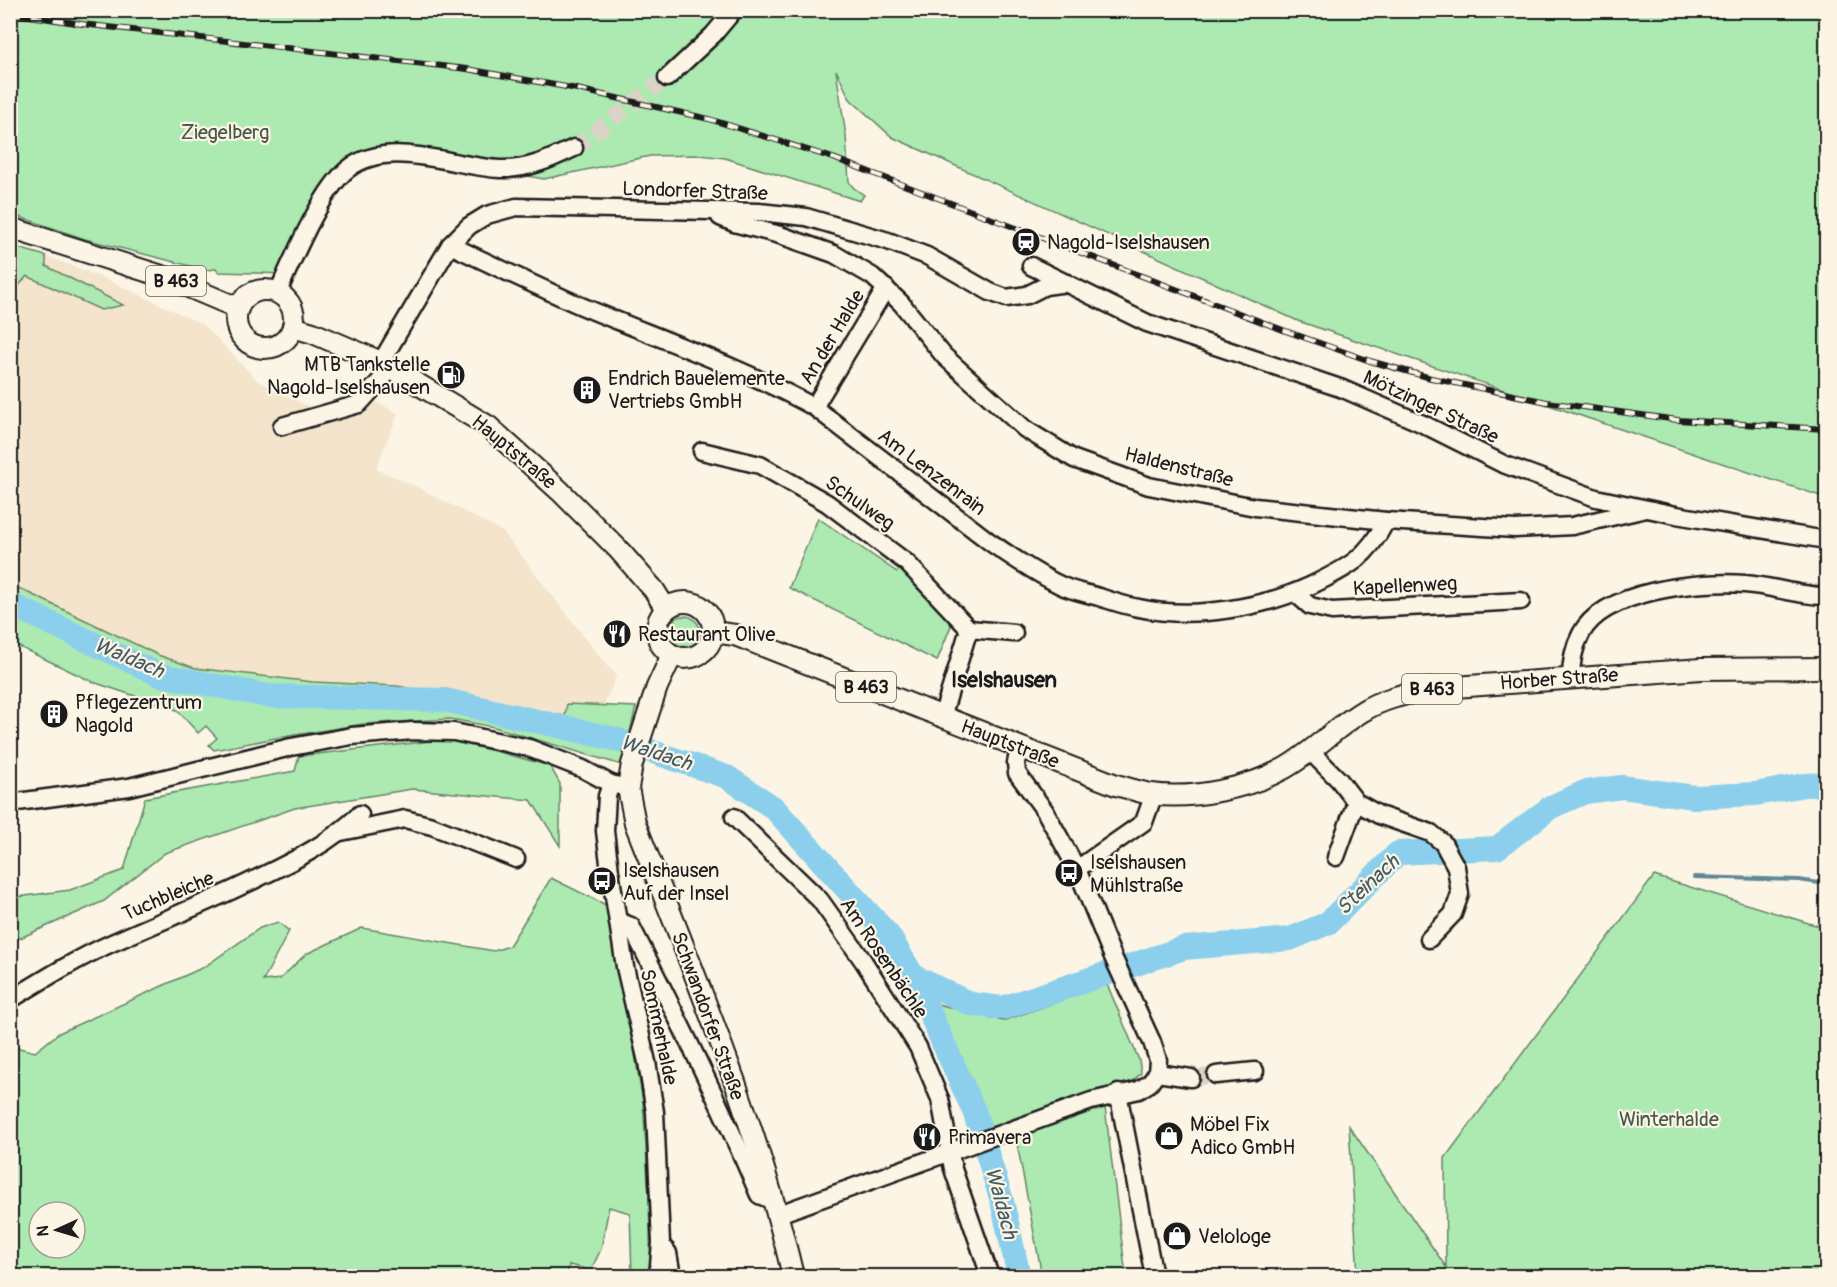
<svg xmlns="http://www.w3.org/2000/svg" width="1837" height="1287" font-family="Pangolin,sans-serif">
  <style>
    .built { fill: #f3e4cb }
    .green { fill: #aceab1; stroke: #648366; stroke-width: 1.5; fill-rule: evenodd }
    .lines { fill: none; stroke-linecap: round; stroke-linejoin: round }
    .stream { stroke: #5f8799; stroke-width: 4 }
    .river { stroke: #8bcfed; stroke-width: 24 }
    .minor-tunnel { stroke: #dad4c7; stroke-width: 16; stroke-dasharray: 16 8; stroke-linecap: butt }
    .minor-casing { stroke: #1c1c1c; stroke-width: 21 }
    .major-casing { stroke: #1c1c1c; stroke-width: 24 }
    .minor { stroke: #fcf5e5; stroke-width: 16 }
    .major { stroke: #fcf5e5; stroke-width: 20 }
    .rail-casing { stroke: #1c1c1c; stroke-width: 6 }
    .rail { stroke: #fcf5e5; stroke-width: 4; stroke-dasharray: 11; stroke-linecap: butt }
    .labels { text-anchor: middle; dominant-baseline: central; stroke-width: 4.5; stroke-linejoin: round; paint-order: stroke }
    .shield { fill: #fcf5e5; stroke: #5f5d58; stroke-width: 1.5 }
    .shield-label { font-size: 18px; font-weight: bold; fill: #1c1c1c }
    .park-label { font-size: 20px; fill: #475a49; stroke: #fcf5e5 }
    .street-label { font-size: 20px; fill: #1c1c1c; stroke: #fcf5e5 }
    .poi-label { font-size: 20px; fill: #1c1c1c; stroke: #fcf5e5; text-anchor: start }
    .water-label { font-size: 21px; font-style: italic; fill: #435b65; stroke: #fcf5e5 }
    .quarter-label { font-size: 22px; font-weight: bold; fill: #1c1c1c; stroke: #fcf5e5 }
  </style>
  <rect width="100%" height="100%" fill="#fcf5e5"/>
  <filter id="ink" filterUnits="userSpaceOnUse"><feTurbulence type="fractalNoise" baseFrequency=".0167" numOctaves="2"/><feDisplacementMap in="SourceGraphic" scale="12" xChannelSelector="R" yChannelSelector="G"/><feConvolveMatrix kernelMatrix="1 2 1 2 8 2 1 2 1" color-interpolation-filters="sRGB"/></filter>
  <g filter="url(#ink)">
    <!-- built -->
    <polygon class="built" points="46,256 108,280 204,325 258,381 331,418 353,417 377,402 398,414 376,469 417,487 503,532 607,666 617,675 603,707 566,716 397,686 313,682 195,668 158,655 11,584 10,295"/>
    <!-- green -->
    <g class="green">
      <polygon points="11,11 1826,11 1826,498 1298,321 892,137 850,99 836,70 846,136 849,182 854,188 864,195 860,201 725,158 700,155 650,156 544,179 407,154 348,169 286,274 218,272 216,269 206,270 85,239 11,214"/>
      <polygon points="11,246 46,256 46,266 123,305 101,310 27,276 11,295"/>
      <polygon points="818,518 897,572 907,563 952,623 937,661 789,588"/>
      <polygon points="10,584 158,655 195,668 313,682 397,686 565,716 567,704 636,707 622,765 494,727 450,719 363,724 276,738 214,750 209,745 217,738 206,726 198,733 177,710 93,682 11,643"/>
      <circle cx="684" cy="632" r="16"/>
      <polygon points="450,739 550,766 560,784 560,846 531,800 412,789 295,808 165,853 104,901 11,942 10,898 70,890 124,870 145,798 295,771 299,756"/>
      <polygon points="1654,876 1815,925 1826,925 1826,1276 1358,1276 1349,1126 1446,1267 1445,1158"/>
      <path d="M551,878L610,907L643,1102L649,1195L651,1276H632L630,1213L609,1207L601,1249L591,1270L569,1265L567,1276H11V1046L35,1052L59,1033L204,967L260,928L278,922L289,931L263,981L280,979L306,954L362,928L494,951L509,946ZM39,1212H75V1248H39Z"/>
      <polygon points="1107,984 1139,1060 1141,1073 1130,1084 989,1130 926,1001 1003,1021"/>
      <polygon points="1105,1107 1126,1276 1042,1276 1016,1138"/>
    </g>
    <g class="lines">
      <!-- stream -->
      <polyline class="stream" points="1694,877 1799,880 1826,884"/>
      <!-- river -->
      <g class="river">
        <polyline points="10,604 160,675 268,696 445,700 615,739 727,777 774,808 889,936 913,976 974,1111 1002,1201 1019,1276"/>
        <polyline points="913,976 971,1004 1003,1008 1184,948 1290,939 1328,923 1398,853 1497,848 1551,807 1585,792 1622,787 1694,797 1755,794 1805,785 1826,784"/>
      </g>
      <!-- minor-tunnel -->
      <g class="minor-tunnel">
        <polyline points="574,148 667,78"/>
        <polyline points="1191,1078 1216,1075"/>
      </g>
      <!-- minor casing -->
      <g class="minor-casing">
        <g id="minor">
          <polyline points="667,78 713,35 734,10"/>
          <polyline points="718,211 720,217 734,223 780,235 834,254 872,276 901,303 944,356 1025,429 1074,459 1149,486 1255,507 1386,521 1515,529 1572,526 1646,509"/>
          <path d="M450,245C493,265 536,286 579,305C657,338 739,366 814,407L990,542C1012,557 1035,573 1060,585C1072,591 1086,593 1099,597C1112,601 1125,606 1139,608C1193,620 1263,608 1312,585C1349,567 1367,558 1386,521"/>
          <polyline points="1031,266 1147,323 1343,389 1423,424 1503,464 1596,498 1676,515 1826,540"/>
          <path d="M278,292C292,261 322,189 348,169C389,137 453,167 500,169C527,170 551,159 574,148"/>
          <polyline points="381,362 450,245 469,226 487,215 516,207 759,212 806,217 888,241 927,256 990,292 1006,298 1027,295 1045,286 1067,283"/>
          <polyline points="814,407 886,288"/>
          <polyline points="282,426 359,404 392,368"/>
          <polyline points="702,451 760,465 827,503 907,563 969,629 942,717"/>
          <polyline points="1295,593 1310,606 1332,611 1521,601"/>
          <polyline points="969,629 1014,633"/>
          <path d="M1571,678C1571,663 1574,647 1581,634C1603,590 1702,580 1745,584C1772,586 1799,596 1826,596"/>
          <polyline points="1310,751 1339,780 1356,802 1379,815 1431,833 1443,843 1456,867 1460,894 1453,914 1429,939"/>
          <polyline points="611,784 607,796 605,831 610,871 625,967 647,1062 655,1112 661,1243 658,1276"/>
          <polyline points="10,803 129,787 291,747 352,736 413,731 454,732 529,748 583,769 611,784 628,788"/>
          <polyline points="734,817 820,900 864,962 918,1047 940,1099 953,1169 990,1276"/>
          <polyline points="341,832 405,819 432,826 516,859"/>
          <polyline points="1336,857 1356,802"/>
          <polyline points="1077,869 1144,822 1154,794"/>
          <path d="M618,921L631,926C676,1014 720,1103 759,1195L774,1201"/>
          <path d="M10,1000C44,979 78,958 114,942C163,920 212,901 260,877C296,860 331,842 360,814"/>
          <polyline points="1157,1073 1191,1078"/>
          <polyline points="1216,1075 1255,1071"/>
          <polyline points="1118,1093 1154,1276"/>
          <polyline points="779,1214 1091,1101 1139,1090 1150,1083 1157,1073 1158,1060 1152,1042 1113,957 1077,869 1045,811 1017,773 1016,763 1019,748"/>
          <polyline points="665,1249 668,1253 672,1276"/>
        </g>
      </g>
      <!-- major casing -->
      <g class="major-casing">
        <g id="major">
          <polyline points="10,228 165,277 238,308"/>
          <circle cx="265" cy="319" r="29"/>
          <polyline points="293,327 313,333 381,362 488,426 560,491 618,549 654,590 666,609"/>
          <circle cx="685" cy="630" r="28"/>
          <path d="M713,632L735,635L1116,785C1128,788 1139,792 1151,794C1193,800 1249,788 1285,768C1313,752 1336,727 1363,711C1382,699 1406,694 1428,689L1701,669L1826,668"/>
          <path d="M672,655L657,687L632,764L628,788L635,823C693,971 757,1121 793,1276"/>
        </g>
      </g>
      <!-- minor -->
      <use href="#minor" class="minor"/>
      <!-- major -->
      <use href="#major" class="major"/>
      <!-- rail casing -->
      <g class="rail-casing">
        <polyline id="rail" points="10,13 82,24 467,69 577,89 709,119 833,158 1283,330 1370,361 1431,378 1547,402 1678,420 1826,429"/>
      </g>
      <!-- rail -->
      <use href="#rail" class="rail"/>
    </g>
  </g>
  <!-- icons -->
  <defs>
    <g id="station-disc" transform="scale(1.5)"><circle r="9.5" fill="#1c1c1c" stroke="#fcf5e5"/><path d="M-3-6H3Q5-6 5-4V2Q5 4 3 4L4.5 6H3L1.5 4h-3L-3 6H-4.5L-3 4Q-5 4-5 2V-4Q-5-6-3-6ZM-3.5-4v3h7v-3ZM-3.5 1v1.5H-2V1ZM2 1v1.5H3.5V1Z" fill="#fff"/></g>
    <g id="fuel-disc" transform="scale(1.5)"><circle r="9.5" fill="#1c1c1c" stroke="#fcf5e5"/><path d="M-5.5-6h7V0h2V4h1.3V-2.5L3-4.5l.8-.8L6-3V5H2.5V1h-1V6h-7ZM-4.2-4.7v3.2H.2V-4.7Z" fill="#fff"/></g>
    <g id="building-disc" transform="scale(1.5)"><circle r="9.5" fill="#1c1c1c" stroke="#fcf5e5"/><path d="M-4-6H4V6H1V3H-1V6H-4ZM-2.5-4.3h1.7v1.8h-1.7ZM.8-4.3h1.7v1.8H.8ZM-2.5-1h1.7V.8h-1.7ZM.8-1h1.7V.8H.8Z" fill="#fff"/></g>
    <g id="restaurant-disc" transform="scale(1.5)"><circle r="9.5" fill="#1c1c1c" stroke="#fcf5e5"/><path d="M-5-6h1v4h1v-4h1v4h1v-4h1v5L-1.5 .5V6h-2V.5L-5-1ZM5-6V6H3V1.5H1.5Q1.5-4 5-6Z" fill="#fff"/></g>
    <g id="bus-disc" transform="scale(1.5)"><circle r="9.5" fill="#1c1c1c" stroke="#fcf5e5"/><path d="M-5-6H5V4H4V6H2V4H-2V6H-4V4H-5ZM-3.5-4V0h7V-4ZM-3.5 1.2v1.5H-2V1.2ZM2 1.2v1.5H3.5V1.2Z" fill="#fff"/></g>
    <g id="shop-disc" transform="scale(1.5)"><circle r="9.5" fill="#1c1c1c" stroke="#fcf5e5"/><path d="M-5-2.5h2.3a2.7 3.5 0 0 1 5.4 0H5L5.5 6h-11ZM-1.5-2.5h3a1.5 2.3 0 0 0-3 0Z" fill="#fff"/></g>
  </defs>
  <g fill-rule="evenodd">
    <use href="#station-disc" x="1026" y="242"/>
    <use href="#fuel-disc" x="451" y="375"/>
    <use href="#building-disc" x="587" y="390"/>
    <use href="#restaurant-disc" x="617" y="634"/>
    <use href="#building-disc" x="54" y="714"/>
    <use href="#bus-disc" x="1069" y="873"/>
    <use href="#bus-disc" x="602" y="881"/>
    <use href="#shop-disc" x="1169" y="1136"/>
    <use href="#restaurant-disc" x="927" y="1137"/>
    <use href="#shop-disc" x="1177" y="1236"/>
  </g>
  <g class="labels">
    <!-- shield labels -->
    <g class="shield">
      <rect x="146" y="266" width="60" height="30" rx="4.5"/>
      <rect x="836" y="672" width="60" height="30" rx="4.5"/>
      <rect x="1402" y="674" width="60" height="30" rx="4.5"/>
    </g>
    <g class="shield-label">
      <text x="176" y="281">B 463</text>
      <text x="866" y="687">B 463</text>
      <text x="1432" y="689">B 463</text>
    </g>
    <!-- park labels -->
    <g class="park-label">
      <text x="225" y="132">Ziegelberg</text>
      <text x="1669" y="1119">Winterhalde</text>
    </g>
    <!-- street labels -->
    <g class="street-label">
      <text transform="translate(695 191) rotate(2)">Londorfer Straße</text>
      <text transform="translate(832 337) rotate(-59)">An der Halde</text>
      <text transform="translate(1431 407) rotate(25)">Mötzinger Straße</text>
      <text transform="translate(514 452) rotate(40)">Hauptstraße</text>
      <text transform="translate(1179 467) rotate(14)">Haldenstraße</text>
      <text transform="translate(932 472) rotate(37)">Am Lenzenrain</text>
      <text transform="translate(860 503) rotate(35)">Schulweg</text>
      <text transform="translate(1405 586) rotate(-3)">Kapellenweg</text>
      <text transform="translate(1559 679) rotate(-4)">Horber Straße</text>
      <text transform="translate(1010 744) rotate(21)">Hauptstraße</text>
      <text transform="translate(168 896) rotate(-23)">Tuchbleiche</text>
      <text transform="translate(884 958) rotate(56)">Am Rosenbächle</text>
      <text transform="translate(708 1016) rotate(70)">Schwandorfer Straße</text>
      <text transform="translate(659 1027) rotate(78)">Sommerhalde</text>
    </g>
    <!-- poi labels -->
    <g class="poi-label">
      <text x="1047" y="242">Nagold-Iselshausen</text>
      <text x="430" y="364" text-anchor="end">MTB Tankstelle<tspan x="430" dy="23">Nagold-Iselshausen</tspan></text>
      <text x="608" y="378">Endrich Bauelemente<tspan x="608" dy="23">Vertriebs GmbH</tspan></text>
      <text x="638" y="634">Restaurant Olive</text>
      <text x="75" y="702">Pflegezentrum<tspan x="75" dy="23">Nagold</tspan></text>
      <text x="1090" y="862">Iselshausen<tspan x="1090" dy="23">Mühlstraße</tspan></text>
      <text x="623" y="870">Iselshausen<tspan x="623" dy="23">Auf der Insel</tspan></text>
      <text x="1190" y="1124">Möbel Fix<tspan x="1190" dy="23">Adico GmbH</tspan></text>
      <text x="948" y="1137">Primavera</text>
      <text x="1198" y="1236">Velologe</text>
    </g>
    <!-- water labels -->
    <g class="water-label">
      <text transform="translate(129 658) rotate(23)">Waldach</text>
      <text transform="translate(656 753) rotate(18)">Waldach</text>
      <text transform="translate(1368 885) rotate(-43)">Steinach</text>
      <text transform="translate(1001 1203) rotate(75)">Waldach</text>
    </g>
    <!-- quarter labels -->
    <g class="quarter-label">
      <text x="1004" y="680">Iselshausen</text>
    </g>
  </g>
  <!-- margin -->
  <rect width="1837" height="1287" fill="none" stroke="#fcf5e5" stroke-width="36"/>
  <rect x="18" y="18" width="1801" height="1251" fill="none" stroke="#1c1c1c" stroke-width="2" filter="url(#ink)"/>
  <!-- north arrow -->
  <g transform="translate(57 1230) rotate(266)"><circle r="28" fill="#fcf5e5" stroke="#a29e95" stroke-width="1.5"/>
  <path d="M0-4.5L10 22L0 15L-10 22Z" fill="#1c1c1c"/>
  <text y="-9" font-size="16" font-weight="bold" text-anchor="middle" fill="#1c1c1c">N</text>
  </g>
</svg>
